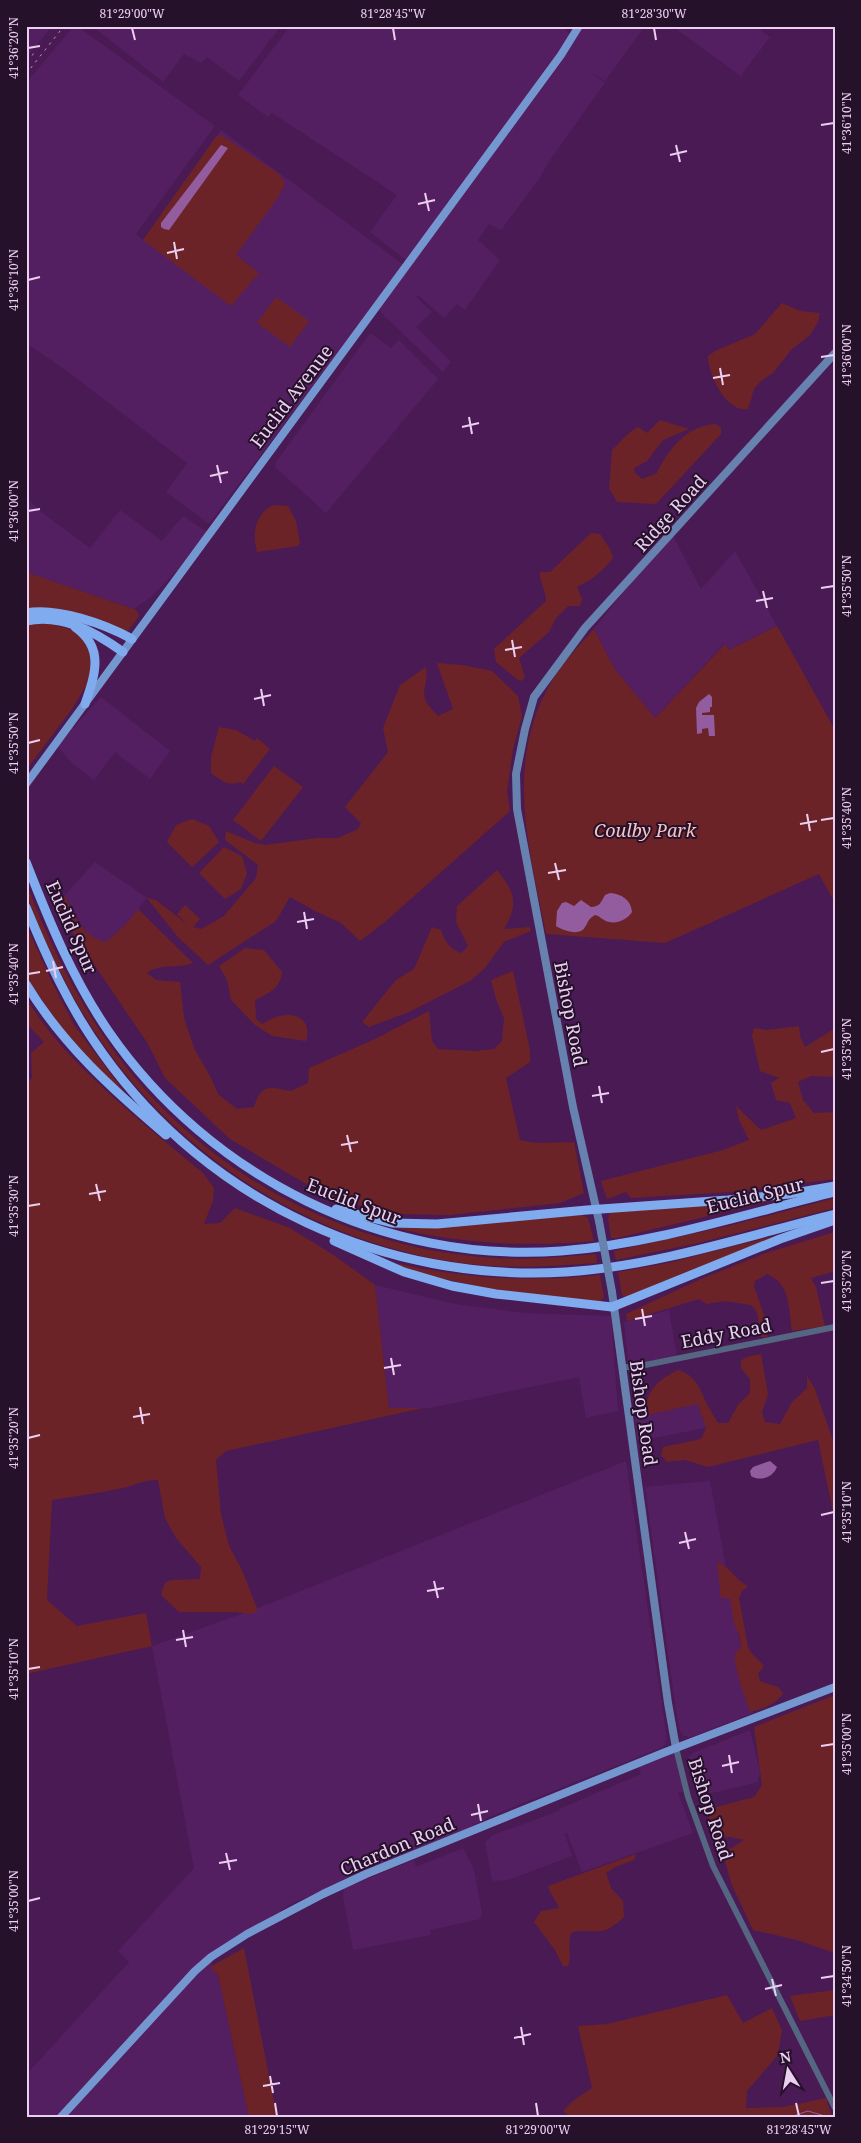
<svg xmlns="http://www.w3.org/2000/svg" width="861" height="2143" font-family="'Noto Serif',serif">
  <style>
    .built { fill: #541f60 }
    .green { fill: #6c2328 }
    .water { fill: #925c9f }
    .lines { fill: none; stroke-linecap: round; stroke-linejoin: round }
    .stream { stroke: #925c9f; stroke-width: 1 }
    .tertiary { stroke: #556682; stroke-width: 6 }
    .secondary { stroke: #6782ae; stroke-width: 8 }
    .primary { stroke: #7497d0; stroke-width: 8 }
    .motorway { stroke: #80abef; stroke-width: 9 }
    .rail { stroke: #ba98c1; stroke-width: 1; stroke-dasharray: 2.5 5; stroke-linecap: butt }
    .secondary-bridge { stroke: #6782ae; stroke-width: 8 }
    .ticks { fill: none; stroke: #ebcff1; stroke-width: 2 }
    .labels { text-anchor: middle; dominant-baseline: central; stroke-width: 4; stroke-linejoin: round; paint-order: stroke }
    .street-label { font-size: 18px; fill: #ebcff1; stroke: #25112a }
    .park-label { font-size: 18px; font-style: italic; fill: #f7c3c2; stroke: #25112a }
    .neatline { fill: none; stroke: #ebcff1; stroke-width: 2 }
    .ticks-label { font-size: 12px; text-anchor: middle; fill: #ebcff1 }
  </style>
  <rect width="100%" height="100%" fill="#4a1a54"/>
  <!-- built -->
  <g class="built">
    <polygon points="26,26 52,26 26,58"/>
    <polygon points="74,26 77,26 215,126 136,234 143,240 221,130 404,265 209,524 166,492 187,463 67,371 26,343 26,83"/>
    <polygon points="92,26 281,26 239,81 207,57 201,63 184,54 163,82"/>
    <polygon points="290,26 561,26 571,35 407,261 370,232 397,195 272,113 268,117 238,95"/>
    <polygon points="581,26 645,26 605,81 592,73 605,83 550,160 537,182 501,230 489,224 478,240 500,260 465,310 457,304 444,318 418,295 416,297 432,312 416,327 451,362 443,372 377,309"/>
    <polygon points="672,26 755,26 770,37 742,74 742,77"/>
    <polygon points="370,333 391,348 399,340 438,379 326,513 275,467 276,462"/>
    <polygon points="26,496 37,509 90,548 120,510 162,541 183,516 207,532 186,561 152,596 134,609 26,572"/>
    <polygon points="673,536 701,589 735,551 777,626 728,650 724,644 655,718 614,668 594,629 639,573"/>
    <polygon points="101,697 170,751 150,779 115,752 94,780 73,764 57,746"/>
    <polygon points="95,862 147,898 126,924 106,942 93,939 84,929 65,896 63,897"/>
    <polygon points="375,1285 455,1304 524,1313 611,1316 618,1411 586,1418 579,1377 430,1408 389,1409"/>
    <polygon points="669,1310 677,1357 638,1365 631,1364 628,1360 624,1322"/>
    <polygon points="698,1404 706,1428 637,1441 635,1417"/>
    <polygon points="626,1461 667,1739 663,1747 491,1816 464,1830 293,1903 210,1954 213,1969 218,1975 249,2117 26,2117 26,2075 129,1962 118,1951 194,1868 152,1646 261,1607"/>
    <polygon points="710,1481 753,1713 691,1737 684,1736 681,1733 677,1718 645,1487"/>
    <polygon points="750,1730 760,1771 758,1782 713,1793 697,1789 688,1757 693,1753"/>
    <polygon points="676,1751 685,1791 678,1793 693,1833 582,1872 567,1833 565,1834 572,1856 508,1880 492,1881 485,1842 493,1835 559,1811 559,1809 641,1774 638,1766"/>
    <polygon points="463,1848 474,1870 482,1913 480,1919 430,1930 431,1935 353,1950 343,1896 344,1888 414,1860 416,1867"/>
  </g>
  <!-- green -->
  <g class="green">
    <polygon points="221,135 279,174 285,183 279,196 236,255 259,273 231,306 143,240 215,138"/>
    <polygon points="276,297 309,321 290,347 257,323"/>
    <path d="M782,303L800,311L820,313L818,322L810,335L791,350L773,373L761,381L754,389L748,409C726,413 708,374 708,356L715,351L755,334Z"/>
    <path d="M660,420L689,429L663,440L647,461L634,468L635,473L642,479L657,473C668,449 688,425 716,424L721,428V434L656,504L617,502L609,488L612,450C621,442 628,432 638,427L647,433Z"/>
    <path d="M274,505L288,506L296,521L300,543L298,546L257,552C252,533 255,513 274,505Z"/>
    <path d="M591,533L600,534L610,549L613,558C603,571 592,580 577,587L582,599L580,606H568L556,618L549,632L519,658L525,677L521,681L518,680L496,662L494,649L546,601C546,591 539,581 540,572H550Z"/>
    <polygon points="26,572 134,609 138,612 139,616 128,631 26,610"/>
    <polygon points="49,623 76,631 85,640 91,657 92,676 72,709 26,770 26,624"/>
    <path d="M777,626L835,730V903L819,874L665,943L546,934C529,846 503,762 553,679C564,661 580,645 594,629L614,668L655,718L725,644L729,650Z"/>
    <path d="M437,663L462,665L492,671L518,696L522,716L513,749L507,791L510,811L386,921L360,941L341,923L317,912L290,897L276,921L208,965L177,936L147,898L156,900L188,925L177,914L185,905L200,919L193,927L201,929L224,916L256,878L258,865L225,840L226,831L255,843L265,845L317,838H338L358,829L361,823L345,807L388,752L383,728L400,685L426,667C429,693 414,692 438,716L453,709Z"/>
    <path d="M219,727L236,730L255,741L257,738L270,749L243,784L240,782C229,787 220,780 211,773V757Z"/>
    <polygon points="274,766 303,787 261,841 233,820"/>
    <polygon points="192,819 209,826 219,842 192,867 167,842 176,825"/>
    <polygon points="224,847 242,856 247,873 241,889 225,899 199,873"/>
    <path d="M497,870C515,892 519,904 504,929L530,927L531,931L504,942L485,968L470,981L409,1012L369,1027L362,1022L396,980L414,969L432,927L441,930C445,941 449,949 461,953L468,946L456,922L457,906Z"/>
    <path d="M26,882C54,958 94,1033 148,1093C236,1190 364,1250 494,1258C528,1260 562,1257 596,1254L597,1263C554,1266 512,1269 469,1264C301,1242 155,1144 73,996C60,971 26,908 26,882Z"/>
    <path d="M65,896C75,916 83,937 106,942L126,924L138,909L193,963C178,969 160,963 147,973L156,980L180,982L184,1018L194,1048L211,1078L218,1094L237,1109L254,1107C261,1083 270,1087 291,1091L308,1083L309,1068L375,1039L429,1011L432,1041L438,1049L476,1051L494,1049L502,1041L504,1018L496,999L491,980L513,971L530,1050V1062L506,1078L520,1140L536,1143L574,1142L584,1193L560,1203L450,1215L397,1214L330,1198L230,1139L165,1078L148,1044L60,914L58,900Z"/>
    <polygon points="26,925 52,982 74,1025 125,1093 116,1086 66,1034 26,977"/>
    <path d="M245,948L264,950L282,972C280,989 269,993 255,1000L256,1019L262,1024C267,1021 274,1017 280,1016C298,1012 312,1021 306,1041L272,1036L255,1025L231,1000L227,980L219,966Z"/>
    <path d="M26,998C66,1065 144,1123 203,1173L214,1188L213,1201L204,1224L220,1223L235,1208L290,1228L335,1256L375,1285L389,1408H423L226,1451L216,1460L221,1514L229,1546L242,1570L258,1611L250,1614L235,1612H179L161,1595L165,1583L171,1580L200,1579L201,1567L176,1538L165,1518L158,1480C146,1479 135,1485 123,1488C100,1493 76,1496 52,1500L47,1600L77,1626L146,1613L152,1646L26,1674V1084L32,1078L31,1053L44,1042L26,1023Z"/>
    <polygon points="799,1026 800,1036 805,1047 834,1029 835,1031 835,1077 811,1076 798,1082 803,1100 814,1113 835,1112 835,1179 731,1192 631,1198 626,1192 607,1199 601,1181 723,1150 749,1140 739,1120 736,1106 761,1130 796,1118 790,1103 776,1100 771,1083 779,1078 760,1071 752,1035 754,1028 767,1030"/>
    <polygon points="835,1198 835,1208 698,1243 616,1260 614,1251 732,1225"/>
    <polygon points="778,1199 617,1238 611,1238 608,1219 610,1212"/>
    <path d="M582,1215L588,1218L594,1241C523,1247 460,1244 392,1227Z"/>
    <path d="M835,1232V1271L811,1278L816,1287L825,1326L792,1331C789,1309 790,1283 767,1274L755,1281L754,1286L768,1327L767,1337H761L757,1312L751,1305L725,1301L706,1304L699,1299L627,1321L626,1314L701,1279L766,1253Z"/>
    <polygon points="778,1235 625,1297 622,1295 618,1272 668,1263"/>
    <path d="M400,1264C468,1279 531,1282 600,1275L604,1297L600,1302L495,1290L408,1271L397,1265Z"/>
    <path d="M761,1354L768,1394L762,1412L765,1422L780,1424L792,1402L807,1388V1376L815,1389L835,1446V1521L818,1440L708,1467L685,1460L667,1462L661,1455L663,1447L701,1439L706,1428L698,1404L642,1416C649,1390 654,1382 678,1370C695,1375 699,1387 706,1402C709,1409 714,1416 718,1423H728L738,1405L750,1393V1379L741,1368V1360L750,1356Z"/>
    <path d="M717,1562C733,1569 734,1579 748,1586L742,1591L739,1598L748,1647C751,1654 758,1659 764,1666L758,1674L760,1681L778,1687L783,1693C777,1704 763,1709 750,1712C747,1702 731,1661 736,1653C737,1651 739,1649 741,1647L739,1634L734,1624L730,1598H721Z"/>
    <polygon points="835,1695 835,1953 797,1940 753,1930 731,1883 723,1853 744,1840 730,1837 716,1837 709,1820 709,1809 754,1797 762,1785 754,1727"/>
    <path d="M636,1854L634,1860L615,1867L606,1873L611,1888L623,1901L624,1917C600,1939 600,1928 572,1932C566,1943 573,1955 568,1966H563L555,1950L534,1922L541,1911L559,1908C556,1899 550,1895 548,1886Z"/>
    <polygon points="244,1948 277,2117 249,2117 218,1975 210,1967"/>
    <polygon points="835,1990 835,2015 800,2021 790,1996"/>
    <polygon points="727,1995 743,2023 772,2008 782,2030 778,2055 747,2091 746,2108 784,2107 826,2098 832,2117 570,2117 563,2111 574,2100 592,2088 578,2026 607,2024"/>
  </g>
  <!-- water -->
  <g class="water">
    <polygon points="221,145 228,148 169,230 164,229 161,227 161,223"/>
    <polygon points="709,694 712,697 712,707 710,707 710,712 702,713 702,715 714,715 715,736 709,736 708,728 702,729 702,733 697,734 696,708 699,702"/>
    <path d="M610,893C622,894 631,900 632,912C627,920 615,925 606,921C601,919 600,916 595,915C588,919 589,921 585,927C580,937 562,930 556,926L557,911L562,903L566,902L574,906L581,900L591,907C600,907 601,902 605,895Z"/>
    <path d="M770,1461L777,1467C773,1477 761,1482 751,1476L750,1471L753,1467Z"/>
  </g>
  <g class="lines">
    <!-- stream -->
    <polyline class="stream" points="790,2117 808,2111 828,2117"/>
    <!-- tertiary -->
    <g class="tertiary">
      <polyline points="623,1367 635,1367 835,1327"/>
      <polyline points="676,1748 688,1797 713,1866 835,2108"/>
    </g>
    <!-- secondary -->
    <g class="secondary">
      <polyline points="599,1221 573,1107 517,809 516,774 525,729 534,697 585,628 835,353"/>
      <polyline points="612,1292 668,1703 676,1748"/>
    </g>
    <!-- primary -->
    <g class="primary">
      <polyline points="26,784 561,55 579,26"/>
      <polyline points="61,2117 195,1971 211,1957 247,1934 323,1894 366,1874 663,1753 835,1687"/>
    </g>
    <!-- motorway -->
    <g class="motorway">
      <path d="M26,613C57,607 105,624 132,639"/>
      <path d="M26,621C62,613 95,632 123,652"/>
      <path d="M75,627C105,648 95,675 85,704"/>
      <path d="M26,862C49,921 73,980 109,1032C210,1178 384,1264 561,1251C654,1244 745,1214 835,1192"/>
      <path d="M26,907C47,958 70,1009 103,1054C209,1203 386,1283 566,1272C657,1266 747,1236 835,1214"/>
      <path d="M26,984C62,1044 113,1090 166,1135"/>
      <polyline points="336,1209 392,1223 437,1224 587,1210 728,1200 789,1194 835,1186"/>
      <polyline points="334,1241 404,1272 452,1286 496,1294 612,1307 780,1239 835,1220"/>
    </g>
    <!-- rail -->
    <g class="rail">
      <polyline points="26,60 36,52"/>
      <polyline points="26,74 64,26"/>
    </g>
    <!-- secondary-bridge -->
    <polyline class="secondary-bridge" points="599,1221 612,1292"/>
  </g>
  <!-- ticks -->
  <path class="ticks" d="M132,28L135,40M393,28L395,40M654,28L656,40M28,48L40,46M821,125L834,123M676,145L680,162M670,155L687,151M425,193L429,211M418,204L435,200M174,242L177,259M167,253L184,249M28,280L40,277M821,357L834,355M720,368L723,385M713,378L730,375M469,417L472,434M462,427L479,423M217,465L221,483M210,476L228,472M28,511L40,509M821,588L834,586M763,591L767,608M756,601L773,598M512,640L515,657M505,650L522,647M261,689L264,706M254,699L271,695M28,743L40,740M807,814L810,831M821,820L834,818M800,824L817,821M555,863L559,880M548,873L566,870M304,912L307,929M297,922L314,919M53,961L56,978M46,971L63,967M28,974L40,972M821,1052L834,1049M599,1086L602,1103M592,1096L609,1093M347,1135L351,1152M341,1145L358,1142M96,1184L100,1201M89,1194L106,1191M28,1206L40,1204M821,1283L834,1281M642,1309L645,1326M635,1319L652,1316M391,1358L394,1375M384,1368L401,1365M140,1407L143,1424M133,1417L150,1414M28,1438L40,1435M821,1515L834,1512M685,1532L689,1549M679,1543L696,1539M434,1581L438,1598M427,1591L444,1588M183,1630L186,1647M176,1640L193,1637M28,1669L40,1667M821,1746L834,1744M729,1755L732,1773M722,1766L739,1762M478,1804L481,1821M471,1815L488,1811M226,1853L230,1870M219,1863L237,1860M28,1901L40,1898M821,1978L834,1976M772,1979L776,1996M765,1989L782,1985M521,2027L524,2045M514,2038L531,2034M270,2076L273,2093M263,2086L280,2083M275,2103L277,2116M536,2103L538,2116M796,2103L799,2116"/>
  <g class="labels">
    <!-- street labels -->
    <g class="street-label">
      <text transform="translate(291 396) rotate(-53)">Euclid Avenue</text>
      <text transform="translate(670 513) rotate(-48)">Ridge Road</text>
      <text transform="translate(72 927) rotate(66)">Euclid Spur</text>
      <text transform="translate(571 1014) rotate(79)">Bishop Road</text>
      <text transform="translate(755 1195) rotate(-14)">Euclid Spur</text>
      <text transform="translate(354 1201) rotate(21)">Euclid Spur</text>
      <text transform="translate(726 1333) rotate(-11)">Eddy Road</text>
      <text transform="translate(644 1413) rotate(82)">Bishop Road</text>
      <text transform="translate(711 1809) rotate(72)">Bishop Road</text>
      <text transform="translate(397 1846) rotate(-23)">Chardon Road</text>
    </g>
    <!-- park labels -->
    <g class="park-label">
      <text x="645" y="830">Coulby Park</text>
    </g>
  </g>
  <!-- border -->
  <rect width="861" height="2143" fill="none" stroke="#25112a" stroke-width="55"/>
  <!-- north arrow -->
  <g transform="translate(788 2070) rotate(349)" stroke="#25112a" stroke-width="4" paint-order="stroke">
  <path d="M0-4L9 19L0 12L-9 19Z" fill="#ebcff1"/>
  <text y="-8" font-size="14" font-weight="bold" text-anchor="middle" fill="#ebcff1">N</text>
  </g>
  <rect x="28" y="28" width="806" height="2088" class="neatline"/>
  <g class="ticks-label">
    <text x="132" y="18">81°29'00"W</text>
    <text x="393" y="18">81°28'45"W</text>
    <text x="654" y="18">81°28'30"W</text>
    <text transform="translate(14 48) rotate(-90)" y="4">41°36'20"N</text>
    <text transform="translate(847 123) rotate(-90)" y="4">41°36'10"N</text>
    <text transform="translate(14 280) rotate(-90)" y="4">41°36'10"N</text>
    <text transform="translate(847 355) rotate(-90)" y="4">41°36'00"N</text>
    <text transform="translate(14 511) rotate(-90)" y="4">41°36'00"N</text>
    <text transform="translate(847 586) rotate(-90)" y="4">41°35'50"N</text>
    <text transform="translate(14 743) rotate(-90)" y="4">41°35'50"N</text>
    <text transform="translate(847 818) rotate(-90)" y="4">41°35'40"N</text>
    <text transform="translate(14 974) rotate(-90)" y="4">41°35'40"N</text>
    <text transform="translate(847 1049) rotate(-90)" y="4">41°35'30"N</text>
    <text transform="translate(14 1206) rotate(-90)" y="4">41°35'30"N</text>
    <text transform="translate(847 1281) rotate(-90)" y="4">41°35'20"N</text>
    <text transform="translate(14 1438) rotate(-90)" y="4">41°35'20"N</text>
    <text transform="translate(847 1512) rotate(-90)" y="4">41°35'10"N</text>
    <text transform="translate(14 1669) rotate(-90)" y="4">41°35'10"N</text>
    <text transform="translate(847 1744) rotate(-90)" y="4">41°35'00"N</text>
    <text transform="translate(14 1901) rotate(-90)" y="4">41°35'00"N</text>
    <text transform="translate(847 1976) rotate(-90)" y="4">41°34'50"N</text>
    <text x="277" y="2134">81°29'15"W</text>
    <text x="538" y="2134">81°29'00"W</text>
    <text x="799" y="2134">81°28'45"W</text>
  </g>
</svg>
